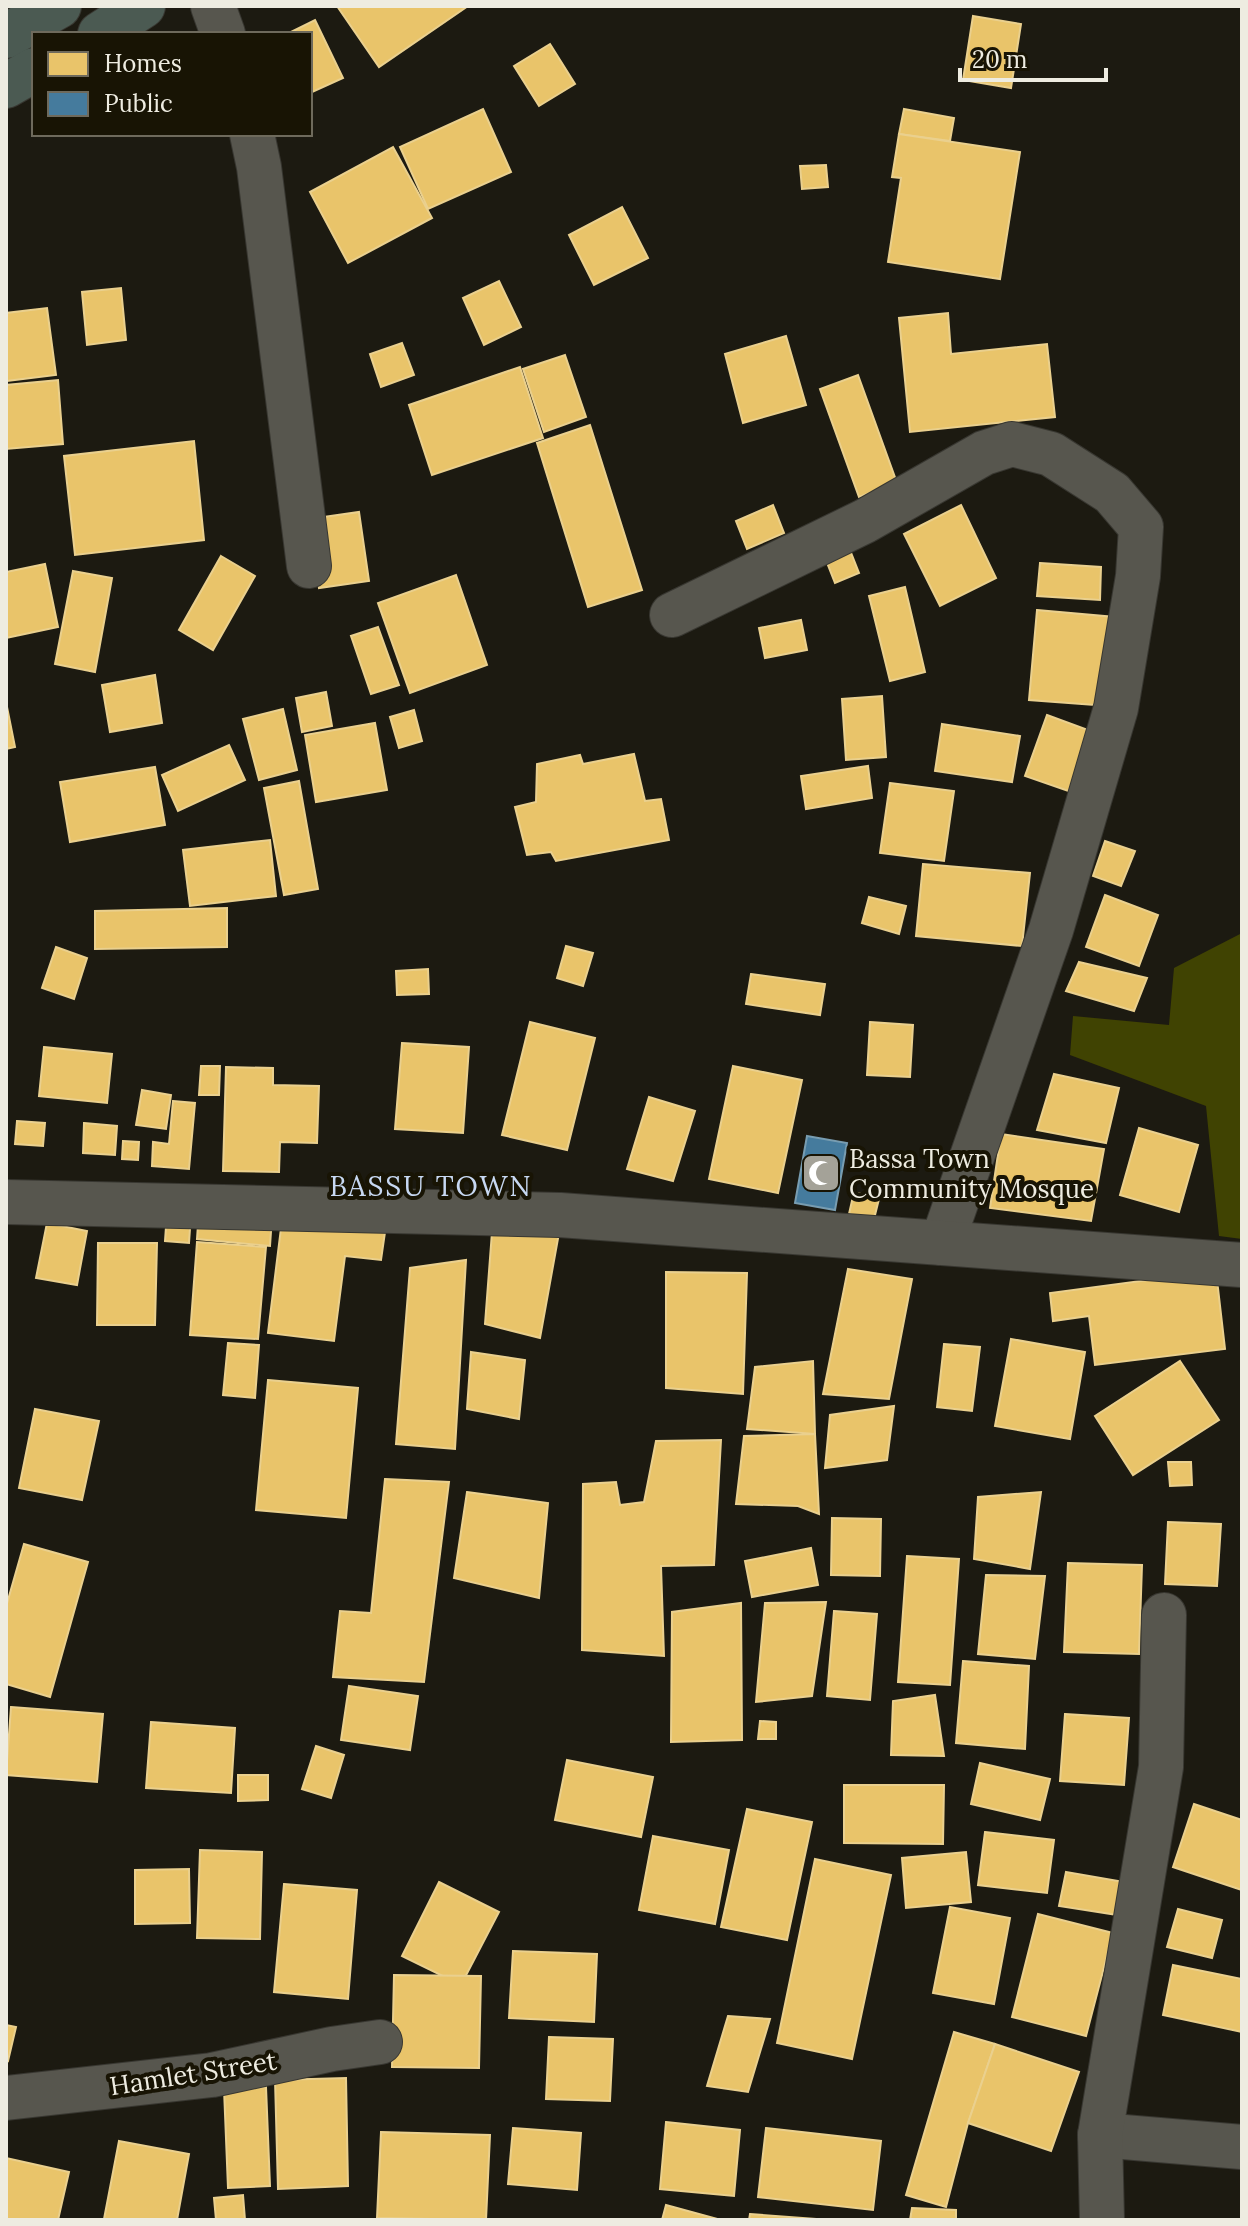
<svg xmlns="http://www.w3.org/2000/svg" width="1248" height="2226" font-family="Lora,serif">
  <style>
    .green { fill: #404302 }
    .homes { fill: #e9c46a; stroke: #ead08e; stroke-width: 2 }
    .public { fill: #457b9d; stroke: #789db1; stroke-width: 2 }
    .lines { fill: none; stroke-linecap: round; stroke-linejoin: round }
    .street-casing { stroke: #383731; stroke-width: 46 }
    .secondary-casing { stroke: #383731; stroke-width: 46 }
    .highway-casing { stroke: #383731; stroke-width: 46 }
    .street { stroke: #57564e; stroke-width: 44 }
    .secondary { stroke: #57564e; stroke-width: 44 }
    .highway { stroke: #4b5a52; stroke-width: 44 }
    .labels { text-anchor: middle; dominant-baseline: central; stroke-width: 8; stroke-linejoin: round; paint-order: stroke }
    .poi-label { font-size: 26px; fill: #eeece1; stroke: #181404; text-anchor: start }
    .street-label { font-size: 26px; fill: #eeece1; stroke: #181404 }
    .neighbourhood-label { font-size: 28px; letter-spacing: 2px; fill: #c7d8f2; stroke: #181404 }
  </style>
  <rect width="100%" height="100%" fill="#1c1a11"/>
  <!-- green -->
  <polygon class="green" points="1242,933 1242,1239 1219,1236 1206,1106 1070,1055 1073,1016 1169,1025 1174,968"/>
  <!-- homes -->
  <g class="homes">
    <polygon points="337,6 468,6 379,67"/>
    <polygon points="973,16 1021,24 1011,88 963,80"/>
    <polygon points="315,20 343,78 310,93 310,34 287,34"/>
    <polygon points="550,44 575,84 539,106 514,66"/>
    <polygon points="483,109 511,172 428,209 400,147"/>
    <polygon points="904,109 954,118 950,141 899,134"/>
    <polygon points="899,134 1020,152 1000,279 888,262 901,178 892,177"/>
    <polygon points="393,147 432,218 348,263 310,192"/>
    <polygon points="826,165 828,187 802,189 800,166"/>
    <polygon points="622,207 648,258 594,285 569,235"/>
    <polygon points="499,281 521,327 484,345 463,298"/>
    <polygon points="121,288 126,340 87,345 82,292"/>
    <polygon points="47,308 56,375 6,381 6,313"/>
    <polygon points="948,313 951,354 1047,344 1055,417 910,432 899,318"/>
    <polygon points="786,336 806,405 743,423 725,354"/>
    <polygon points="402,343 414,375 381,387 370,354"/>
    <polygon points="565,355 586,417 544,432 523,369"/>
    <polygon points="520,367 543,438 432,475 409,405"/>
    <polygon points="858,375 897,483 859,497 820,389"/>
    <polygon points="58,380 63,444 6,449 6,385"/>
    <polygon points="590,425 642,590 588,607 537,443"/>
    <polygon points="194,441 204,540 75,555 64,456"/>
    <polygon points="773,505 784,533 747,549 736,521"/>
    <polygon points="961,505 996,578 940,606 904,534"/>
    <polygon points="359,512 369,581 319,588 309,519"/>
    <polygon points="848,545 859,573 835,583 824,555"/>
    <polygon points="221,556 255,576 213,650 179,630"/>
    <polygon points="1040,563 1101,567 1100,600 1037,596"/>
    <polygon points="45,564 58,627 6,638 6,572"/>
    <polygon points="73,571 112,578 95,672 55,664"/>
    <polygon points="456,575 487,665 410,693 378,603"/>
    <polygon points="905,587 925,672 890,681 869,596"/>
    <polygon points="1037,610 1115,617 1108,706 1029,700"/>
    <polygon points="801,620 807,650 765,658 759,628"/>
    <polygon points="378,627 399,685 371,694 351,636"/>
    <polygon points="155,675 162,723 110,732 102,685"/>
    <polygon points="326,692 332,726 302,732 296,698"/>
    <polygon points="882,696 886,757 846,760 842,699"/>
    <polygon points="7,707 15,747 6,749 6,708"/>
    <polygon points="283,709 297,770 259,780 243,719"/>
    <polygon points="414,710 422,741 399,748 390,717"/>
    <polygon points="1047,715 1099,734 1077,794 1025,776"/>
    <polygon points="375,723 387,790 316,802 305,735"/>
    <polygon points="942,724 1020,736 1012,782 935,771"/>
    <polygon points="229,745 245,780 178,811 162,775"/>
    <polygon points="634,754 645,801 661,799 669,840 556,861 551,852 527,855 515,807 536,802 537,764 580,755 583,764"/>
    <polygon points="868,766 872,798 806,809 801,776"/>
    <polygon points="155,767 165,825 70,842 60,782"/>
    <polygon points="299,781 318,889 284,895 264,788"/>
    <polygon points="890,783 954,791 944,861 880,853"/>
    <polygon points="270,840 276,896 190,906 183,850"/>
    <polygon points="1105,841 1135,851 1121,886 1093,876"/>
    <polygon points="923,864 1030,873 1022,946 916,936"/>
    <polygon points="1105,895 1158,915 1139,966 1086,947"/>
    <polygon points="869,897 906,906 899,934 862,923"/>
    <polygon points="227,908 227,947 95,949 95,911"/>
    <polygon points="566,946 593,953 583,986 557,978"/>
    <polygon points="56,947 87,958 74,999 42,988"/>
    <polygon points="1079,962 1147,978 1134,1011 1066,991"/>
    <polygon points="428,969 429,994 397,995 396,971"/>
    <polygon points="751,974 825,984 820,1015 746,1004"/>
    <polygon points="530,1022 595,1038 567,1150 502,1135"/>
    <polygon points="870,1022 913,1025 910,1077 867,1075"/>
    <polygon points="402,1043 469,1047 463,1133 395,1129"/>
    <polygon points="44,1047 112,1054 107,1103 39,1096"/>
    <polygon points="201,1066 220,1066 219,1095 199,1095"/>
    <polygon points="733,1066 802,1080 778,1193 709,1179"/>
    <polygon points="226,1067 273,1068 273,1085 319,1086 317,1143 280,1142 279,1172 223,1171"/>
    <polygon points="1054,1074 1119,1088 1106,1143 1037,1130"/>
    <polygon points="142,1090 171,1095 166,1129 136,1125"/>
    <polygon points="649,1097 695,1111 673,1181 627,1169"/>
    <polygon points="173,1101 195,1103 189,1169 152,1166 153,1142 169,1144"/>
    <polygon points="17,1121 45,1123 43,1146 15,1144"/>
    <polygon points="84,1123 117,1126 115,1155 83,1153"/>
    <polygon points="1139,1128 1198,1145 1179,1212 1120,1195"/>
    <polygon points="1001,1134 1104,1149 1091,1221 990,1208"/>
    <polygon points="123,1141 139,1142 138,1160 122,1159"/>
    <polygon points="854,1192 879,1199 874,1219 849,1214"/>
    <polygon points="199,1210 272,1217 270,1246 197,1239"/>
    <polygon points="167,1212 191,1214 189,1243 165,1241"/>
    <polygon points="282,1220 385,1232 381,1260 345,1256 334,1341 268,1333"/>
    <polygon points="47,1223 87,1231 77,1285 36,1278"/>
    <polygon points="492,1232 559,1233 540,1338 485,1324"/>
    <polygon points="197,1242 266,1247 258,1339 190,1335"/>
    <polygon points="98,1243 157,1243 155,1325 97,1325"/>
    <polygon points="466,1260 455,1449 396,1444 410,1268"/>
    <polygon points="848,1269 912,1279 889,1399 823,1394"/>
    <polygon points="1216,1271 1225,1349 1095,1365 1089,1316 1053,1321 1050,1293"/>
    <polygon points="666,1272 747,1273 743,1394 666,1388"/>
    <polygon points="1011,1339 1085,1352 1070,1439 995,1426"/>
    <polygon points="228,1343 259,1345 255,1398 223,1395"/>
    <polygon points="944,1344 980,1347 972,1411 937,1407"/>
    <polygon points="471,1352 525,1360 519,1419 467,1409"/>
    <polygon points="813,1361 815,1434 747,1429 755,1367"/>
    <polygon points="1180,1361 1219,1420 1133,1475 1095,1416"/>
    <polygon points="268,1380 358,1388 346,1518 256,1510"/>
    <polygon points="894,1406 887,1460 825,1468 830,1415"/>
    <polygon points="35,1409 99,1421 82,1500 19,1488"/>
    <polygon points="815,1434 819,1514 798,1506 736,1504 744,1436"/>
    <polygon points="721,1440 714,1565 661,1566 664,1656 582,1650 583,1484 616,1482 620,1505 644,1502 656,1441"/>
    <polygon points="1168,1462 1191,1462 1192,1485 1170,1486"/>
    <polygon points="385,1479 449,1482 424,1682 333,1677 340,1611 371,1613"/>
    <polygon points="467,1492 548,1503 539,1598 454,1578"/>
    <polygon points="1041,1492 1030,1569 974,1559 978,1497"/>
    <polygon points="832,1518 881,1519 880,1576 831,1575"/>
    <polygon points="1168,1522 1221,1524 1217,1586 1165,1584"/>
    <polygon points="24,1544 88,1562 50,1697 6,1684 6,1607"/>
    <polygon points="811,1548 818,1585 752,1597 745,1561"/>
    <polygon points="907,1556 959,1559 950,1685 898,1682"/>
    <polygon points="1068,1563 1142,1565 1139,1654 1064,1652"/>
    <polygon points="986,1575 1045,1576 1035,1659 978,1654"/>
    <polygon points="826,1602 812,1696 756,1702 765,1603"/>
    <polygon points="741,1603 742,1740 671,1742 672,1612"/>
    <polygon points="834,1611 877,1614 870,1700 827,1696"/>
    <polygon points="963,1661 1029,1666 1025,1749 956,1743"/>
    <polygon points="349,1686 418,1696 410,1750 341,1740"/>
    <polygon points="935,1695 944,1756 891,1755 893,1701"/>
    <polygon points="11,1707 103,1714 97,1782 6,1775"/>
    <polygon points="1065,1714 1129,1718 1124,1785 1060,1781"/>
    <polygon points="760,1721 776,1722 776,1739 758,1739"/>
    <polygon points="151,1722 235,1728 231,1793 146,1788"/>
    <polygon points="316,1746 344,1755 331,1798 302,1789"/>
    <polygon points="567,1760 653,1777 641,1837 555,1820"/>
    <polygon points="980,1763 1050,1779 1040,1820 971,1804"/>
    <polygon points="238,1775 268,1775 268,1800 238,1801"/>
    <polygon points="844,1785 944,1785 943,1844 844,1843"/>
    <polygon points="1194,1804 1242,1820 1242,1890 1173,1867"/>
    <polygon points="747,1809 812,1822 787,1940 721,1927"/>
    <polygon points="985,1832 1054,1840 1047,1893 978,1885"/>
    <polygon points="653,1836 729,1850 715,1924 639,1910"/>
    <polygon points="200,1850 262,1852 260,1939 197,1938"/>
    <polygon points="966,1852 971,1902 906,1908 902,1858"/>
    <polygon points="815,1859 891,1875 852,2059 777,2043"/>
    <polygon points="189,1869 190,1923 135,1924 135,1870"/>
    <polygon points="1066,1872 1130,1883 1124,1916 1059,1906"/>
    <polygon points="439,1882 499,1912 461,1985 402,1956"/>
    <polygon points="284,1884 357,1890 348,1999 274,1992"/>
    <polygon points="950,1907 1010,1918 994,2004 933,1993"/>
    <polygon points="1178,1909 1222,1920 1212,1958 1167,1947"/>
    <polygon points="1038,1914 1113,1933 1086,2036 1012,2017"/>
    <polygon points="513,1951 597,1954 594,2022 509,2018"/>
    <polygon points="1173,1965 1242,1979 1242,2032 1163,2015"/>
    <polygon points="394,1975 481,1976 479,2068 392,2067"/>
    <polygon points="728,2016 770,2019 748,2092 707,2086"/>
    <polygon points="6,2025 16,2027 8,2061 6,2060"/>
    <polygon points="954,2032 995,2044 968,2123 946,2207 906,2195"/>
    <polygon points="549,2037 613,2039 610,2101 546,2099"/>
    <polygon points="995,2044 1079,2072 1051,2151 968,2123"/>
    <polygon points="346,2078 348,2186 278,2189 275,2080"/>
    <polygon points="266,2087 270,2186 228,2188 224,2089"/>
    <polygon points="666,2122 740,2130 734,2196 660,2189"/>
    <polygon points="513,2128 581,2133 577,2190 508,2184"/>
    <polygon points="766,2128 881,2141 873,2210 758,2197"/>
    <polygon points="381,2132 490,2135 486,2220 377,2218"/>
    <polygon points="119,2141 189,2154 177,2220 104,2219"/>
    <polygon points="6,2158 69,2172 58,2220 6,2220"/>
    <polygon points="243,2195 245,2220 216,2220 214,2198"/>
    <polygon points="666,2205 721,2220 662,2220"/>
    <polygon points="912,2208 956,2210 956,2220 910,2220"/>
    <polygon points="750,2214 830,2220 749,2220"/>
  </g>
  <!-- public -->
  <polygon class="public" points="807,1136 847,1143 835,1210 795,1203"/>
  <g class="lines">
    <!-- street casing -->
    <g class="street-casing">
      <g id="street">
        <polyline points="213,6 223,34"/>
        <polyline points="252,134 259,167 309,566"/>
        <polyline points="672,615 865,521 984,453 1012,444 1051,454 1112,493 1141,527 1138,576 1116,708 1051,930 942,1243"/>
        <polyline points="6,2098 212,2075 332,2049 380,2042"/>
        <polyline points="1100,2135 1242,2147"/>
        <polyline points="1102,2220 1100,2135 1161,1767 1164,1615"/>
      </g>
    </g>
    <!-- secondary casing -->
    <g class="secondary-casing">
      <polyline id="secondary" points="6,1202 560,1215 1242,1265"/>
    </g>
    <!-- highway casing -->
    <g class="highway-casing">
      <g id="highway">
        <polyline points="100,34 143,6"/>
        <polyline points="6,36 59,6"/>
        <polyline points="6,86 34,70"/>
      </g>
    </g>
    <!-- street -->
    <use href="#street" class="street"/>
    <!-- secondary -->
    <use href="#secondary" class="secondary"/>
    <!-- highway -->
    <use href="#highway" class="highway"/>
  </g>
  <!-- icons -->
  <defs>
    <g id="mosque-square" transform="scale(2)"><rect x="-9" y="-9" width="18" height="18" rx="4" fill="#a4a298" stroke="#181404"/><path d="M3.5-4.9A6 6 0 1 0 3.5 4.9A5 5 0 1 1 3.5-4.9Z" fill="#fff"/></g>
  </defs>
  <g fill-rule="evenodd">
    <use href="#mosque-square" x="821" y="1173"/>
  </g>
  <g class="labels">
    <!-- poi labels -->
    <g class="poi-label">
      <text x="849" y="1158">Bassa Town<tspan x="849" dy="30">Community Mosque</tspan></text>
    </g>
    <!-- street labels -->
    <g class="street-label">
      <text transform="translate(193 2073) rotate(-9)">Hamlet Street</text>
    </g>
    <!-- neighbourhood labels -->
    <g class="neighbourhood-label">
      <text x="431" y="1186">BASSU TOWN</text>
    </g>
  </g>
  <!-- border -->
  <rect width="1248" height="2226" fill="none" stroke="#eeece1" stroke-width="16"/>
  <!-- legend -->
  <rect x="32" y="32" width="280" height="104" fill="#181404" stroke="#6e6a5c" stroke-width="2"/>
  <rect x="48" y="52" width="40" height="24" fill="#e9c46a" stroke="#6e6a5c" stroke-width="2"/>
  <text x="104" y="72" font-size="24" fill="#eeece1">Homes</text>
  <rect x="48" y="92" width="40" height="24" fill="#457b9d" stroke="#6e6a5c" stroke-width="2"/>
  <text x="104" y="112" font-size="24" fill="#eeece1">Public</text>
  <!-- scale -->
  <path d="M960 68v12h146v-12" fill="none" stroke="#eeece1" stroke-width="4"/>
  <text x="972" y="68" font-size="24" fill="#eeece1" stroke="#181404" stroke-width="6" paint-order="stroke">20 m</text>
</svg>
